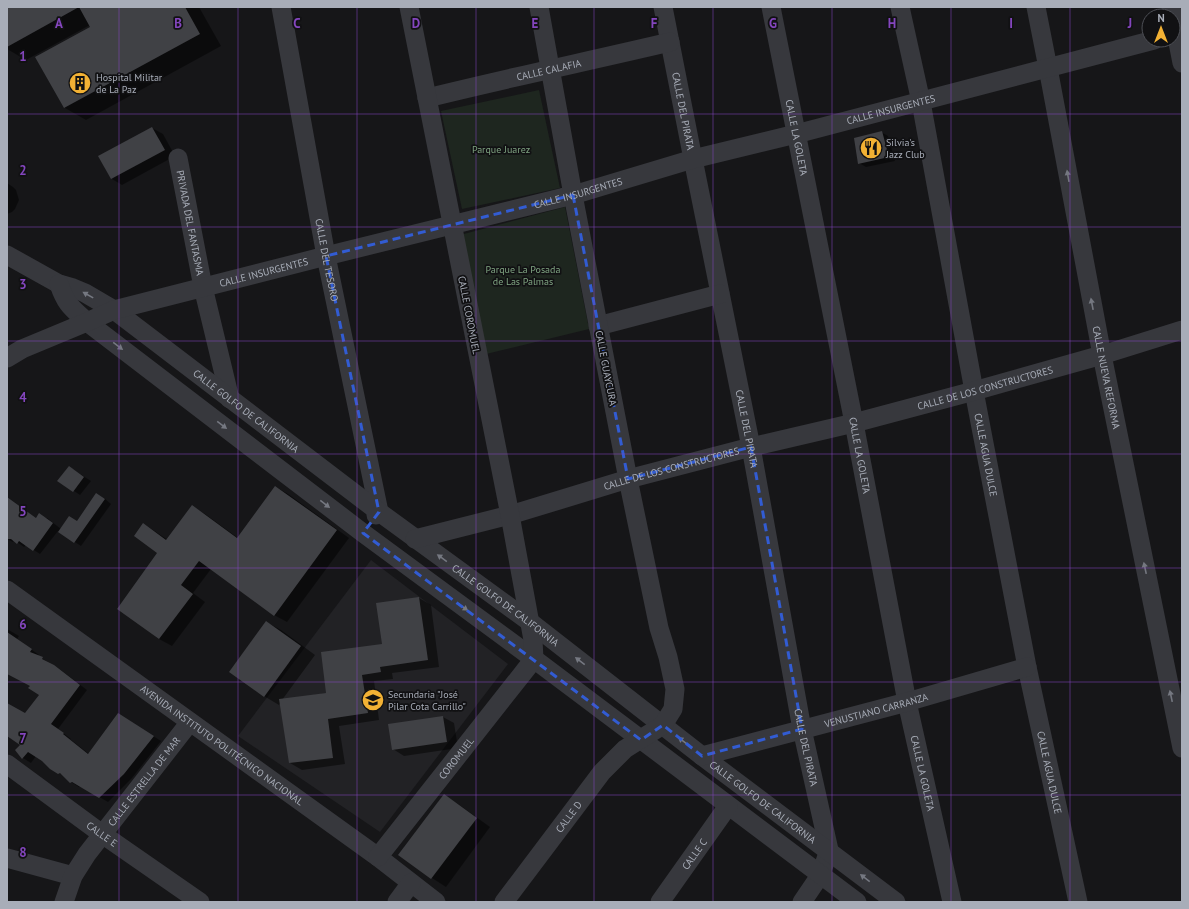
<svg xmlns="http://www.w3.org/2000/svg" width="1189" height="909" font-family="'PT Sans',sans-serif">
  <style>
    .built { fill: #222225 }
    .green { fill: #1e261f }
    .shadow { fill: #0007 }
    .building { fill: #404145 }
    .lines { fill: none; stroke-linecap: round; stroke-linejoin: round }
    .minor { stroke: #37383d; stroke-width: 19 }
    .oneway { fill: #757881 }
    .marked { fill: none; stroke: #325cd3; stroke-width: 3; stroke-dasharray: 8 5; stroke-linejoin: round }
    .grid { fill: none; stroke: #8446be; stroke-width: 1; stroke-opacity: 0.55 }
    .labels { text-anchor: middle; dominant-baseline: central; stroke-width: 3.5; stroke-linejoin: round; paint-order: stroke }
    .street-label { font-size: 10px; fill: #a8adb8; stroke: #111113 }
    .poi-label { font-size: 10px; fill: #a8adb8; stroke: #111113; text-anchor: start }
    .park-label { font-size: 10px; fill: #7fa381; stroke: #111113 }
    .grid-label { font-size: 13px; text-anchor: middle; font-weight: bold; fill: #8446be; stroke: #111113; stroke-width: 3.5; stroke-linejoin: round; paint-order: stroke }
  </style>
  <rect width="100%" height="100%" fill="#161618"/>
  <!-- built -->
  <polygon class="built" points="371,560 508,664 380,832 238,736"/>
  <!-- green -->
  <g class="green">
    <polygon points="539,90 560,188 462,209 441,111"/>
    <polygon points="565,207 589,329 486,354 460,235"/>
  </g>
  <!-- shadow -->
  <g class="shadow">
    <polygon points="7,7 199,7 221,46 86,120 65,108 37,58 91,28 90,25 26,60 7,49"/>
    <polygon points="152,128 163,134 175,156 122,185 112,179"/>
    <polygon points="881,132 888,136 895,161 866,167 859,163"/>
    <polygon points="7,183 13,187 16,190 19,200 15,209 12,212 7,214"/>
    <polygon points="69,467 91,481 80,495 59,481"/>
    <polygon points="276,487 288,494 349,538 287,622 274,615 211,569 193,593 205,602 172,646 159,639 119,608 159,553 144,524 168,540 193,507 205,514 238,538"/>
    <polygon points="7,497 37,519 47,518 61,529 77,522 104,498 111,504 81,546 58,531 40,554 26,545 24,547 14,540 13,542 7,539"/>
    <polygon points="419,598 431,605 439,667 392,673 393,679 374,681 379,720 339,726 345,764 302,770 290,763 281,702 279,705 264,696 266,622 281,630 315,655 282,700 327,693 383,645"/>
    <polygon points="7,629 19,636 17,639 39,655 38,656 62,671 87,690 58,729 71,739 70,739 89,754 126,719 161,741 132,778 108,802 80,786 79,787 71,782 66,777 36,756 31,763 23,758 16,750 21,745 7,733 7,704 26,715 40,695 31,686 7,674"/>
    <polygon points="443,717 454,723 458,748 404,756 393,749 389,725"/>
    <polygon points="444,795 458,804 490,827 446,887 432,878 400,855"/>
  </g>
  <!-- building -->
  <g class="building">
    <polygon points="7,7 185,7 200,34 64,108 35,57 90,27 79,7 7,47"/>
    <polygon points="152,127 165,150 111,179 98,156"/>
    <polygon points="882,131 889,157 858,164 854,138"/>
    <polygon points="69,466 84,477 73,492 57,481"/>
    <polygon points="275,486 337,530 274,616 199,561 181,585 193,594 159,639 117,609 157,553 134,536 143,523 166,540 192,505 237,538"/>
    <polygon points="96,493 105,499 74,543 58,532 69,516 77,521"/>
    <polygon points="7,497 36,518 39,513 53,523 33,551 19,541 17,544 11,539 7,539"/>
    <polygon points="419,597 428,660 380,667 381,672 362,675 368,713 328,719 333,758 289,763 279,699 326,693 321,652 382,644 376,603"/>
    <polygon points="266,621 301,646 264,697 229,672"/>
    <polygon points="7,632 32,649 30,652 43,657 42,659 54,665 80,685 51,724 64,733 63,734 88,754 118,713 154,736 124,774 99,798 72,782 70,783 60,773 58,774 50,769 42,761 28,752 22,759 15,750 20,745 7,736 7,703 25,713 39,695 28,688 30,686 7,674"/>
    <polygon points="443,716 447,742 392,750 388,724"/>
    <polygon points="444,794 477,818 431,879 398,855"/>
  </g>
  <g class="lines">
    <!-- minor -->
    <g class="minor">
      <path id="s1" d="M281,7L326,256L379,512L376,515"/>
      <path id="s2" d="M663,7L693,159L751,447L802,729L829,850L821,874L802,902"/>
      <path id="s3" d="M771,7L854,423L907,702L952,902"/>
      <path id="s4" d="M900,7L921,102L974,391L1027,667L1078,902"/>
      <path id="s5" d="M1036,7L1048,68L1102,355L1182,748"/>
      <polyline points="1171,7 1182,63"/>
      <path id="s6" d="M427,98C508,78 589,61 670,42"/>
      <path id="s7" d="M178,158L203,287L230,399"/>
      <path id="s8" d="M7,255L59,284L73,288L85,293L114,310L379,512L530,622L702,756L896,902"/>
      <path d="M59,284C66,305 72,308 87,322L363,533L534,659L857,902"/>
      <polyline points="598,326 720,294"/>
      <path id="s9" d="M7,358L22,349L87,322L114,310L326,256L573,195L693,159L796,134L1154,40"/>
      <path id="s10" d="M415,539L510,515L628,479L751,447L854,423L974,391L1102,355L1182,330"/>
      <path id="s11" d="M7,590L378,857L436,902"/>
      <path id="s12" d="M702,756L907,702L1027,667"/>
      <path id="s13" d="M7,764L102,834L200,902"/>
      <path id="s14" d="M378,857L534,659L533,640L510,515L409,7"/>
      <polyline points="7,858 73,876"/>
      <path id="s15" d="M64,902L73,876L87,854L190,722"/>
      <polyline points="397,902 411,883"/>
      <path id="s16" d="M504,902L602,772L625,749L663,725L673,709L675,689L668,657L659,628L628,479L573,195L539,7"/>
      <path id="s17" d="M660,902L728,806"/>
    </g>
  </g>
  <!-- one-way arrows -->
  <defs><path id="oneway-solid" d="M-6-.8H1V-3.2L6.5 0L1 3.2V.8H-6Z"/></defs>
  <g class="oneway">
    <use href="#oneway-solid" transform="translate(1068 176) rotate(-100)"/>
    <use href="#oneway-solid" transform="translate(88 295) rotate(-151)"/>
    <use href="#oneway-solid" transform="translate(1092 304) rotate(-101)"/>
    <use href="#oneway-solid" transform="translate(118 346) rotate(37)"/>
    <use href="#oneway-solid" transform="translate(222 425) rotate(37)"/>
    <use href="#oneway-solid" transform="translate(325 504) rotate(38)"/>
    <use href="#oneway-solid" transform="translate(442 558) rotate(-144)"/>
    <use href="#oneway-solid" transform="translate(1145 568) rotate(-102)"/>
    <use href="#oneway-solid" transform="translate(463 607) rotate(36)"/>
    <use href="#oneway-solid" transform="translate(580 661) rotate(-142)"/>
    <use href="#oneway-solid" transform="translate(1171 696) rotate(-102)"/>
    <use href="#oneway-solid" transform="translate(683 741) rotate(-142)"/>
    <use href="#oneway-solid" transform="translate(865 878) rotate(-142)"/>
  </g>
  <!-- marked area -->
  <path class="marked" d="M573,195L628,479L751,447L802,729L702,756L663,725L641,740L363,533L379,512L326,256Z"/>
  <!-- grid -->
  <path class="grid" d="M119,7V902M238,7V902M357,7V902M476,7V902M594,7V902M713,7V902M832,7V902M951,7V902M1070,7V902M7,114H1182M7,227H1182M7,341H1182M7,454H1182M7,568H1182M7,682H1182M7,795H1182"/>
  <!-- icons -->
  <defs>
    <g id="building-disc" transform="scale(1.15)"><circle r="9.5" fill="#f2b134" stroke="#111113"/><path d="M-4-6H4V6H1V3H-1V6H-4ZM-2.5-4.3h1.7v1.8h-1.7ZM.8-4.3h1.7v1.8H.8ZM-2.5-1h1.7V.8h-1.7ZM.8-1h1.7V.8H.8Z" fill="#111"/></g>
    <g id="restaurant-disc" transform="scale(1.15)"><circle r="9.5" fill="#f2b134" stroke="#111113"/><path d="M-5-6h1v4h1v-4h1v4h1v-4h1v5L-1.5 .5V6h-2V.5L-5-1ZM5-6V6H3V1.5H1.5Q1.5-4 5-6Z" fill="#111"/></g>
    <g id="school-disc" transform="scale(1.15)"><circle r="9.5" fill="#f2b134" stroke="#111113"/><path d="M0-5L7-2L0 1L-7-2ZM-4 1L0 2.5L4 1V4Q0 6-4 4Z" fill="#111"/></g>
  </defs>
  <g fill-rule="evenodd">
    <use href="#building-disc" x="80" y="83"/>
    <use href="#restaurant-disc" x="871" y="148"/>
    <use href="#school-disc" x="373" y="700"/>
  </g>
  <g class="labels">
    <!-- street labels -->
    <g class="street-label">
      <text stroke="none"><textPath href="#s6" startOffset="125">CALLE CALAFIA</textPath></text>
      <text stroke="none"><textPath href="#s9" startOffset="920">CALLE INSURGENTES</textPath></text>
      <text stroke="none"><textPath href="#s2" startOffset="106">CALLE DEL PIRATA</textPath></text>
      <text stroke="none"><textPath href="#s3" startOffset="133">CALLE LA GOLETA</textPath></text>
      <text stroke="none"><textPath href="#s9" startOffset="596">CALLE INSURGENTES</textPath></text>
      <text stroke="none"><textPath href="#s7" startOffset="66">PRIVADA DEL FANTASMA</textPath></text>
      <text stroke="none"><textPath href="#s1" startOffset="257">CALLE DEL TESORO</textPath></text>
      <text stroke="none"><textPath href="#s9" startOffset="272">CALLE INSURGENTES</textPath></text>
      <text transform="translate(469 315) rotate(79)">CALLE COROMUEL</text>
      <text transform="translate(606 368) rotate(79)">CALLE GUAYCURA</text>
      <text stroke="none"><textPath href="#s5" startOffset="377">CALLE NUEVA REFORMA</textPath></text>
      <text stroke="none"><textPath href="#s10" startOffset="590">CALLE DE LOS CONSTRUCTORES</textPath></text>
      <text stroke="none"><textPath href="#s8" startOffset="287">CALLE GOLFO DE CALIFORNIA</textPath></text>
      <text stroke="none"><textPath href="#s2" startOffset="430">CALLE DEL PIRATA</textPath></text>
      <text stroke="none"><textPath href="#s3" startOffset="457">CALLE LA GOLETA</textPath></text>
      <text stroke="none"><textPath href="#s4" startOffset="456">CALLE AGUA DULCE</textPath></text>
      <text stroke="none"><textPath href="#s10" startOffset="266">CALLE DE LOS CONSTRUCTORES</textPath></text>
      <text stroke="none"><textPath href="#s8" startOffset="611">CALLE GOLFO DE CALIFORNIA</textPath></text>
      <text stroke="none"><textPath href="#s12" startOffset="180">VENUSTIANO CARRANZA</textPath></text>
      <text stroke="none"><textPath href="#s11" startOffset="265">AVENIDA INSTITUTO POLITÉCNICO NACIONAL</textPath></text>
      <text stroke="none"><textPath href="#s2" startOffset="754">CALLE DEL PIRATA</textPath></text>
      <text stroke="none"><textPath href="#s14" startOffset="126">COROMUEL</textPath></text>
      <text stroke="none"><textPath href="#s3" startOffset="781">CALLE LA GOLETA</textPath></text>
      <text stroke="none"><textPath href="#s4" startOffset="780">CALLE AGUA DULCE</textPath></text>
      <text stroke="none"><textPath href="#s15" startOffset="146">CALLE ESTRELLA DE MAR</textPath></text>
      <text stroke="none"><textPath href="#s8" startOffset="935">CALLE GOLFO DE CALIFORNIA</textPath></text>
      <text stroke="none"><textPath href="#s16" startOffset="107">CALLE D</textPath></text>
      <text stroke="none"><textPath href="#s13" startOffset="118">CALLE E</textPath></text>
      <text stroke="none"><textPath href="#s17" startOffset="59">CALLE C</textPath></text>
    </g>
    <!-- poi labels -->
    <g class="poi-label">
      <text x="96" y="77">Hospital Militar<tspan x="96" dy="12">de La Paz</tspan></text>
      <text x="886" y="142">Silvia's<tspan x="886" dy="12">Jazz Club</tspan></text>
      <text x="388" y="694">Secundaria "José<tspan x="388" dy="12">Pilar Cota Carrillo"</tspan></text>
    </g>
    <!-- park labels -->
    <g class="park-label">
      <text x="501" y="149">Parque Juarez</text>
      <text x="523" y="269">Parque La Posada<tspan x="523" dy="12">de Las Palmas</tspan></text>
    </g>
  </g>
  <g class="grid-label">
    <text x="59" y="28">A</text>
    <text x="178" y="28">B</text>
    <text x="297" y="28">C</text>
    <text x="416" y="28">D</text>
    <text x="535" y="28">E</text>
    <text x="654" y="28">F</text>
    <text x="773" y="28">G</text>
    <text x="892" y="28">H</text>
    <text x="1011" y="28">I</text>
    <text x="1130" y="28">J</text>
    <text x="23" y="61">1</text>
    <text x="23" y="175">2</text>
    <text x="23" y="289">3</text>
    <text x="23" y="402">4</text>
    <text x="23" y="516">5</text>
    <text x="23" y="629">6</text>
    <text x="23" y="743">7</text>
    <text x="23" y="857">8</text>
  </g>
  <!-- border -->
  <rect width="1189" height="909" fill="none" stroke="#a8adb8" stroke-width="16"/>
  <!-- north arrow -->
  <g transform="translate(1161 28)"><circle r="19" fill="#111113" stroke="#4d4f55"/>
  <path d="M0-3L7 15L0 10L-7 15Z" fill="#f2b134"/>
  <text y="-6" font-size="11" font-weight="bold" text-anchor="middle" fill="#a8adb8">N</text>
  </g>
</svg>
